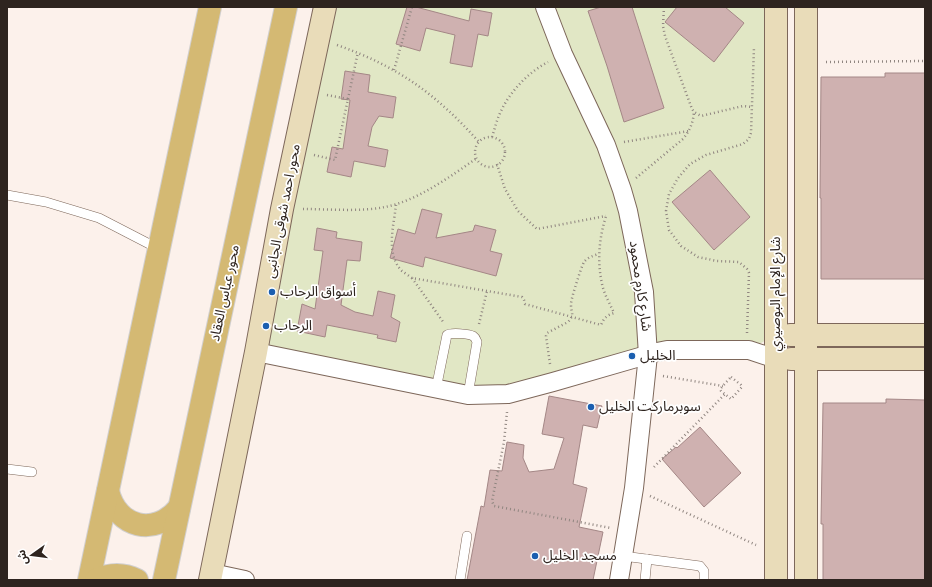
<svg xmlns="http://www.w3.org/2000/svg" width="932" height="587" font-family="'Source Sans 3','Noto Sans Arabic',sans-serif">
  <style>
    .green { fill: #e1e7c5 }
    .building { fill: #cfb1b0; stroke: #a48786 }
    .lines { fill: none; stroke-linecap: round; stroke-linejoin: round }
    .lane-casing { stroke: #7d675a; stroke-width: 10 }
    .street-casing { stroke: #7d675a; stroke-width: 20 }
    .secondary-casing { stroke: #7d675a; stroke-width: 24 }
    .primary-casing { stroke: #d1cfce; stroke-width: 24 }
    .path { stroke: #908680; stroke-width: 2.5; stroke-dasharray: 1 3; stroke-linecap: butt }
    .lane { stroke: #fff; stroke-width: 9 }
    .street { stroke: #fff; stroke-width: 18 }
    .secondary { stroke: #e9dcb9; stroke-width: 22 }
    .primary { stroke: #d4b973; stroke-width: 22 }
    .poi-dot { fill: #1b5fb0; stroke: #fff; stroke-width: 1.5 }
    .labels { text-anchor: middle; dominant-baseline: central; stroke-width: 3.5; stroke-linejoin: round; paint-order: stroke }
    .street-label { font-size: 14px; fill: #2e241f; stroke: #fff }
    .poi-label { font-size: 14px; fill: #2e241f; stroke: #fff; text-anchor: start }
  </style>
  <rect width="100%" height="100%" fill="#fcf1eb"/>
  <!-- green -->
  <polygon class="green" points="325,7 776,7 775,335 749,350 677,350 508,394 256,352"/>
  <!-- building -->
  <g class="building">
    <polygon points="407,7 416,7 469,21 471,9 492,13 488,36 478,34 472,67 450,63 455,35 426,28 420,51 396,44"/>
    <polygon points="601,7 632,7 664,108 624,122 607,66 588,11"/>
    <polygon points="677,7 725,7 744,23 714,62 665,22"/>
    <polygon points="345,71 370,75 368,92 396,97 393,118 379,116 372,127 368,146 388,150 385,167 354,161 351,177 327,172 332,147 343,149 350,100 341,99"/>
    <polygon points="885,73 925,73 925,279 821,279 821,198 820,198 821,77 885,77"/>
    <polygon points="710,170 750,217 714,250 672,202"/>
    <polygon points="422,209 442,214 436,238 473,231 475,225 496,230 490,251 502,254 496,276 425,257 423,267 390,258 398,229 415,234"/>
    <polygon points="317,228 337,232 336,238 362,242 360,261 347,260 341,305 355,312 373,316 378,291 395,295 391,317 400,322 396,342 377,338 378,335 327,325 325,337 297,331 302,304 315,309 323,251 314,250"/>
    <polygon points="549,396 602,406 597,428 583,425 573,484 587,488 579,527 603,532 593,580 467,580 481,506 484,507 490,470 502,471 507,442 524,445 523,458 529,472 554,469 564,438 542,434"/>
    <polygon points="886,399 925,400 925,580 823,580 823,524 821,524 823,403 886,403"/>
    <polygon points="700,427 741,473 704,507 662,459 676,447 677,448"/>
  </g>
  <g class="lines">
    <!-- lane casing -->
    <g class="lane-casing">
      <g id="lane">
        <polyline points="7,195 46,202 99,218 159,249"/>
        <path d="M436,389L447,335C451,332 469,334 473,336C476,338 476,339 477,342L468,395"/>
        <polyline points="7,469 32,472"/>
        <polyline points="623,556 700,566 704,571 704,580"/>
        <polyline points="460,580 467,536"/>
        <polyline points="645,580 647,559"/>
      </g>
    </g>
    <!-- street casing -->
    <g class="street-casing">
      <g id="street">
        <polyline points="545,7 563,54 606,145 622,190 628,211 644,292 648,355 634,488 619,580"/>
        <polyline points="256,352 468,395 508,394 553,382 657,352 667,350 749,350 776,359"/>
        <polyline points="212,573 245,580"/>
      </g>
    </g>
    <!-- secondary casing -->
    <g class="secondary-casing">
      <g id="secondary">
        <polyline points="806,7 806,580"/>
        <polyline points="790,335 925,335"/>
        <polyline points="791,359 925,359"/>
        <polyline points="210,580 256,352 282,209 325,7"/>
        <polyline points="776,580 776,7"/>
      </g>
    </g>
    <!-- primary casing -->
    <g class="primary-casing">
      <g id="primary">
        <path d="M108,491C117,528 155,537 179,508"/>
        <polyline points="89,580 210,7"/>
        <path d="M96,580C109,574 123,573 137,580"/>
        <polyline points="164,580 286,7"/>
      </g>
    </g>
    <!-- path -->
    <g class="path">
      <polyline points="664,7 663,26 665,36 692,109 694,112 701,116 743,106 752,107"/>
      <path d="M337,45C399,67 436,94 479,142"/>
      <polyline points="826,62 925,61"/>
      <polyline points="394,70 412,7"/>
      <polyline points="327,95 348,99"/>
      <path d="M492,137C495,128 497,119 501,111C511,90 529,72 548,62"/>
      <circle cx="490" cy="152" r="15"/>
      <polyline points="624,142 689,131"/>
      <polyline points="314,155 335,160 358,52"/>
      <polyline points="497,164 505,189 518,211 537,229 606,216"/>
      <path d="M636,178L683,139C690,130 693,123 694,112"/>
      <path d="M396,205C394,225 385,254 402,271C405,273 409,276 412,278L522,297L524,300L525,304L601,325C604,318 607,315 614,313C610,304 604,294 602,284C597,260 599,239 606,216"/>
      <path d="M303,209C329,209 360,212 385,207C417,201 451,176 477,158"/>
      <polyline points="412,278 444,323"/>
      <polyline points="479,324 487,291"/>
      <polyline points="747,333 749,273 747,269 739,262 717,261 698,257 681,246 669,230 666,211 669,194 678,178 690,164 706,155 743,144 749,139 751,133 754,47"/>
      <path d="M550,364L546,336L547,333L568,322C575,314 571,313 571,305C570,301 582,265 584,262C588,257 593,256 598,254"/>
      <polyline points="663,376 723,386"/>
      <polygon points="731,377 741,385 742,387 731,399 721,391 720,389"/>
      <polyline points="507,412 504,442 492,501 494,506 611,528"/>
      <polyline points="654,467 725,394"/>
      <polyline points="650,496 756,545"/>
    </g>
    <!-- lane -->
    <use href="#lane" class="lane"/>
    <!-- street -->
    <use href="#street" class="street"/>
    <!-- secondary -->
    <use href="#secondary" class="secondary"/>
    <!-- primary -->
    <use href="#primary" class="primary"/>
  </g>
  <!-- markers -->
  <g class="poi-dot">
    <circle cx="272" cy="292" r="4"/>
    <circle cx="266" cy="326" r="4"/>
    <circle cx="632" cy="356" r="4"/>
    <circle cx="591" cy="407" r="4"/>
    <circle cx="535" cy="556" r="4"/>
  </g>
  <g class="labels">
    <!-- street labels -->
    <g class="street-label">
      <text transform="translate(283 211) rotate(-79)">محور احمد شوقى الجانبى</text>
      <text transform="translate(640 286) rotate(82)">شارع كارم محمود</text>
      <text transform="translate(225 293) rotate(-78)">محور عباس العقاد</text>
      <text transform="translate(776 294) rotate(-90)">شارع الإمام البوصيري</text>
    </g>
    <!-- poi labels -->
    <g class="poi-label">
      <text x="280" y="292">أسواق الرحاب</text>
      <text x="274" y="326">الرحاب</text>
      <text x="640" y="356">الخليل</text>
      <text x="599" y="407">سوبرماركت الخليل</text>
      <text x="543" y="556">مسجد الخليل</text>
    </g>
  </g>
  <!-- border -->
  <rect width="932" height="587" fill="none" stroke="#2e241f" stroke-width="16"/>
  <!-- north arrow -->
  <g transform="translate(32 555) rotate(256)" stroke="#ffffff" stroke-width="3" paint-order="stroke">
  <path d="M0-3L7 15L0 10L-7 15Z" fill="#2e241f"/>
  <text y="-6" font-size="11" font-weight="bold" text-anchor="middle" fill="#2e241f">ش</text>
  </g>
</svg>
